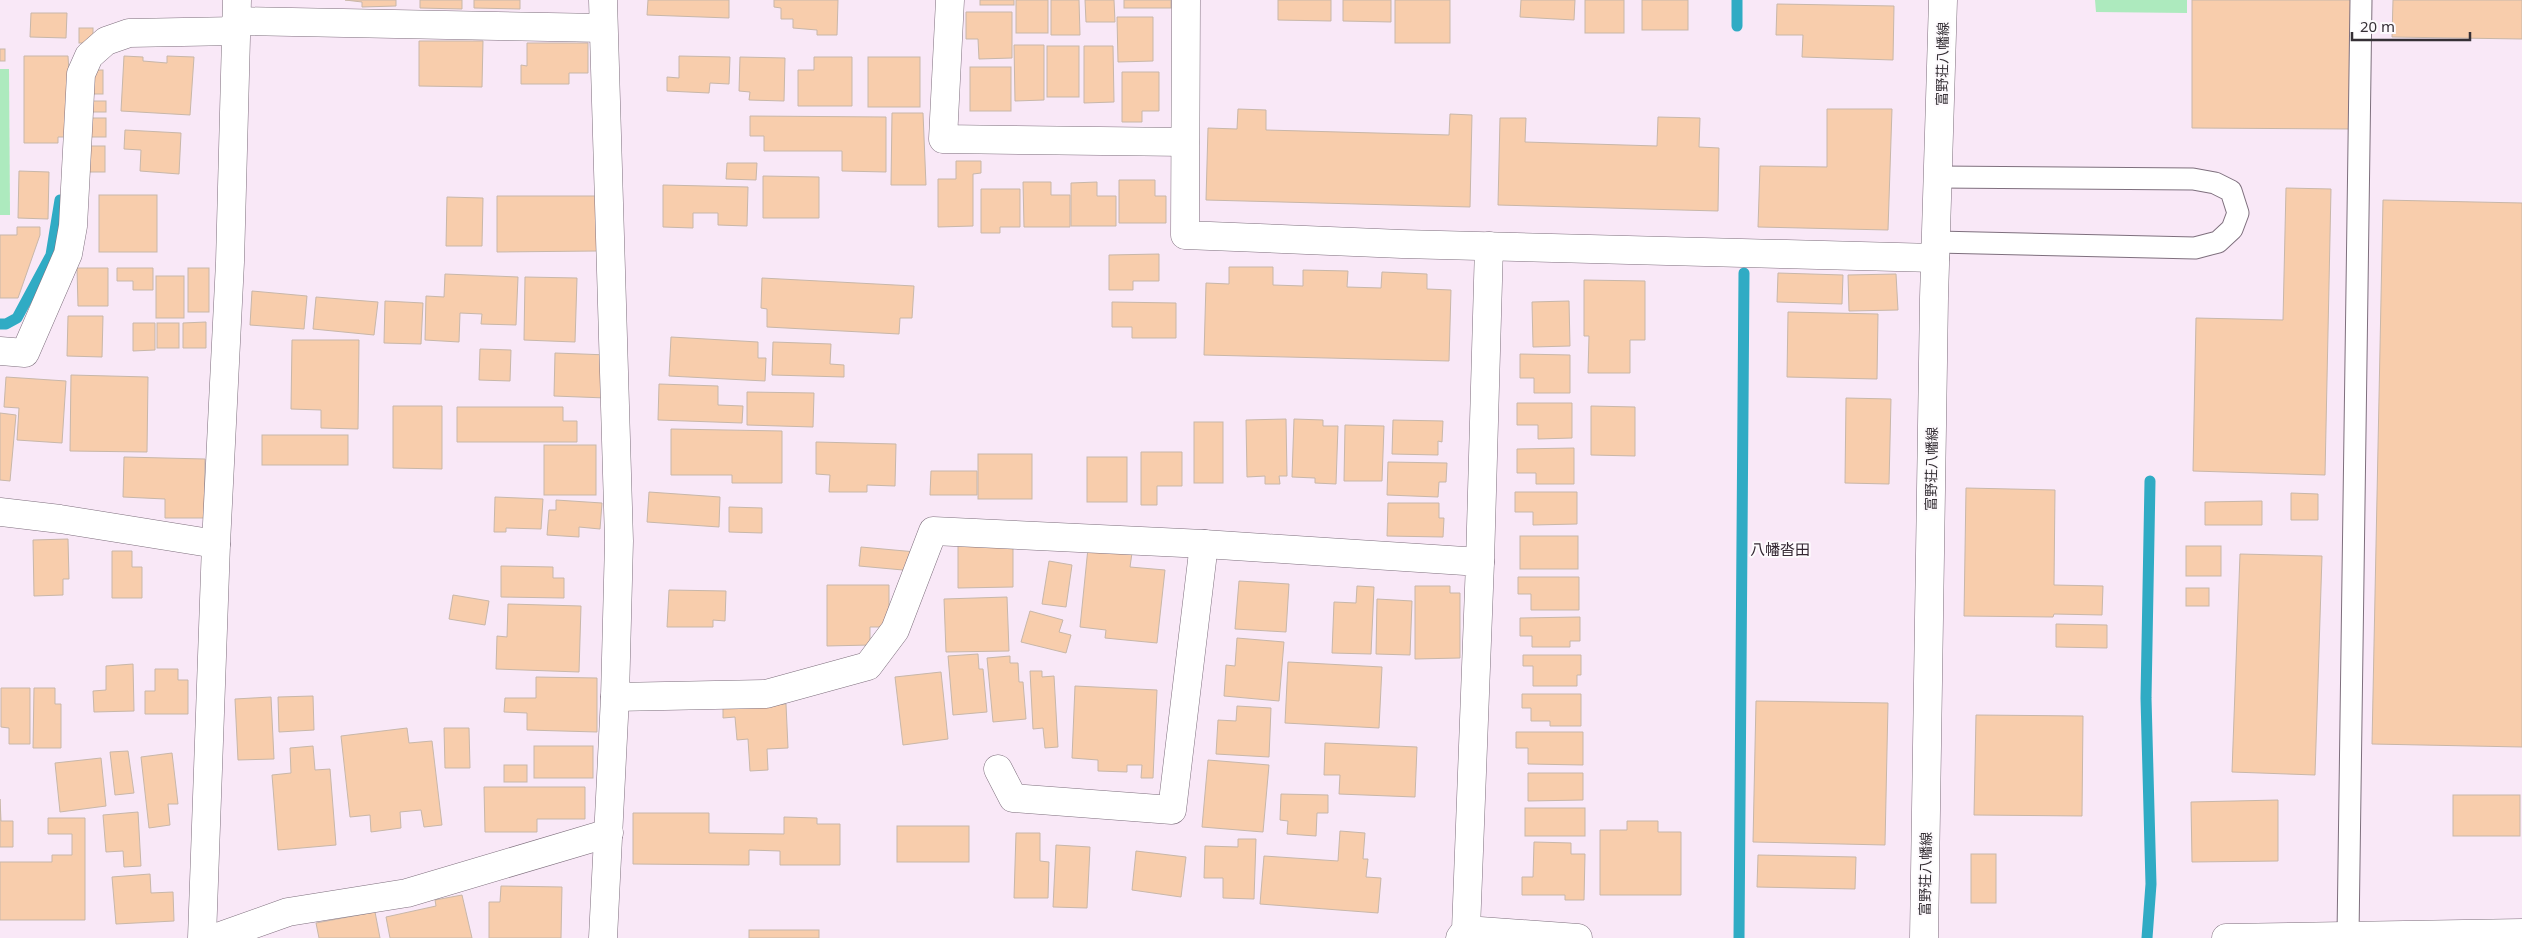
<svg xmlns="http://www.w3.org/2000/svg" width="2522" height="938" font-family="'Noto Sans','Noto Sans JP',sans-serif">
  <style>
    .green { fill: #adeabe }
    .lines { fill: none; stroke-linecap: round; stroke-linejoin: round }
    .stream { stroke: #30abc4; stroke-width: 11 }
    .building { fill: #f8cdac; stroke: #c8b7a9 }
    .service-casing { stroke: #7e6f7d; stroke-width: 23 }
    .minor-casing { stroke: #7e6f7d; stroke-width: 29 }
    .secondary-casing { stroke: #7e6f7d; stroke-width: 29 }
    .service { stroke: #fff; stroke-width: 21 }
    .minor { stroke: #fff; stroke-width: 28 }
    .secondary { stroke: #fff; stroke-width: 28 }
    .labels { text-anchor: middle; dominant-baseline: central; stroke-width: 4; stroke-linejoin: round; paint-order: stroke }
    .street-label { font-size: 14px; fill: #363036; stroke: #fdfafd }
    .neighbourhood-label { font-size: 15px; fill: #332732; stroke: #fdfafd }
  </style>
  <rect width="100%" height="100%" fill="#f9e8f7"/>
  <!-- green -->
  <g class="green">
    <polygon points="2095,0 2187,0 2187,13 2096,12"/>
    <polygon points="0,69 9,69 10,215 0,215"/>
  </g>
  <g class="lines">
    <!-- stream -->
    <g class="stream">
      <polyline points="1737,0 1737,26"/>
      <polyline points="0,324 6,324 17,318 51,255 60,200"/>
      <polyline points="1739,938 1744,273"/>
      <polyline points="2147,938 2151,884 2146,698 2150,481"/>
    </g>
  </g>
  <!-- building -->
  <g class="building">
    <polygon points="345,0 396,0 396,6 362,7 362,2"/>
    <polygon points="420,0 462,0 462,9 420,8"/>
    <polygon points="474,0 520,0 520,9 474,8"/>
    <polygon points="648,0 729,0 729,18 647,15"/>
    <polygon points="774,0 838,0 837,35 817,35 817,30 793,28 793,19 781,19 781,8 774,7"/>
    <rect x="980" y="0" width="34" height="5"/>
    <rect x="1016" y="0" width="32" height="33"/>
    <polygon points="1051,0 1079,0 1080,35 1051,35"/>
    <polygon points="1085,0 1114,0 1115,22 1086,22"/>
    <rect x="1124" y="0" width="47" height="8"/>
    <polygon points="1278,0 1331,0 1331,21 1278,20"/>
    <polygon points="1343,0 1391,0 1391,22 1343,21"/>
    <rect x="1395" y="0" width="55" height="43"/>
    <polygon points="1521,0 1575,0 1574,20 1520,17"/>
    <rect x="1585" y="0" width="39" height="33"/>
    <rect x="1642" y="0" width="46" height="30"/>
    <polygon points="2192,0 2351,0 2351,129 2192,128"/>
    <polygon points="2393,0 2522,0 2522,39 2392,37"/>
    <polygon points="1777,4 1894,6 1893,60 1802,57 1803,35 1776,35"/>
    <polygon points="966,12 1012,12 1012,58 979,59 978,39 966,39"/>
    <polygon points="31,13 67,13 66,38 30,37"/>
    <polygon points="1117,17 1153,17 1153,61 1118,62"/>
    <rect x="79" y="28" width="14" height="15"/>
    <polygon points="419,41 483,41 482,87 419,86"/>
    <polygon points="527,43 588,43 588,73 569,73 569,84 521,84 521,65 527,66"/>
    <polygon points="1014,45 1044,45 1044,100 1015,101"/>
    <rect x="1047" y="46" width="32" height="51"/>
    <polygon points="1084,46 1113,46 1114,102 1084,103"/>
    <rect x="0" y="49" width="5" height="12"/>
    <polygon points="24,56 68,56 73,137 58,137 58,143 24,143"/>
    <polygon points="124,56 143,57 143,61 167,63 167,56 194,57 190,115 121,111"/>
    <polygon points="679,56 730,57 729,84 710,83 709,93 667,91 667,77 679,78"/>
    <polygon points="740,57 785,58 784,101 749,100 750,92 739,91"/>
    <polygon points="814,57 852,57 852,106 798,106 798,70 814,70"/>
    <rect x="868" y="57" width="52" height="50"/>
    <rect x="970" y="67" width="41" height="44"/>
    <rect x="93" y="70" width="10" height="24"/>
    <polygon points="1122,72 1159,72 1159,111 1142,111 1142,122 1122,122"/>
    <rect x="90" y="101" width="16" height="11"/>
    <polygon points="1238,109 1266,110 1266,130 1449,135 1450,114 1472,115 1470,207 1206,200 1208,128 1237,129"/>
    <polygon points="1827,109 1892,109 1888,230 1758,227 1760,166 1827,167"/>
    <polygon points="892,113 923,113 926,185 891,185"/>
    <polygon points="750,116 886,117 886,172 842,171 842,151 764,151 764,136 750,136"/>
    <polygon points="1658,117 1700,118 1699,147 1719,148 1718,211 1498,205 1500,118 1526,118 1525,142 1657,146"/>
    <rect x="91" y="118" width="15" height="19"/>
    <polygon points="125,130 181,133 179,174 140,171 141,150 124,149"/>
    <rect x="86" y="146" width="19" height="26"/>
    <polygon points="956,161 981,161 981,173 973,174 973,226 938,227 938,179 956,179"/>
    <polygon points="727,163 757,163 756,180 726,179"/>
    <polygon points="19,171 49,172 48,219 18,218"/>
    <polygon points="763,176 819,177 819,218 763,218"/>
    <polygon points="1119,180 1155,180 1155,196 1166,196 1166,223 1119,223"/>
    <polygon points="1023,182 1051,182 1051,195 1070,195 1070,227 1024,227"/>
    <polygon points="1097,182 1097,196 1116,196 1116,226 1071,226 1071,183"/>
    <polygon points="663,185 748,187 747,226 718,225 718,213 693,213 693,228 663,227"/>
    <polygon points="2286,188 2331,189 2325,475 2193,471 2196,318 2283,320"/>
    <polygon points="981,189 1020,189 1020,227 1000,227 1000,233 981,233"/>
    <rect x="99" y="195" width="58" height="57"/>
    <polygon points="497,196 596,196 597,251 497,252"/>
    <polygon points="447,197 483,198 482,246 446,246"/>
    <polygon points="2383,200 2522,203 2522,747 2372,744"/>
    <polygon points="17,227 40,227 40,235 18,298 0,298 0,235 17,235"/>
    <polygon points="1159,254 1159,281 1133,281 1133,290 1109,290 1109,255"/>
    <polygon points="1229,267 1273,267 1273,285 1303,286 1303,270 1348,271 1347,287 1381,288 1382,272 1427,274 1427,289 1451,290 1449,361 1204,355 1206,283 1229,284"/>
    <polygon points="77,268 108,268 108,306 78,306"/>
    <polygon points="117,268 153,268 153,290 133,290 133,281 117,281"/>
    <rect x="188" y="268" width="21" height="44"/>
    <polygon points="1778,273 1843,275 1842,304 1777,302"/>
    <polygon points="445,274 518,277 516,325 481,324 482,314 460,313 459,342 425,340 426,296 444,297"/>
    <polygon points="1896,274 1898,310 1849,311 1848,275"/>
    <rect x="156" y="276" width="28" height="42"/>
    <polygon points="525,277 577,278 575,342 524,340"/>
    <polygon points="762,278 914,286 912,318 900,318 899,334 767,327 767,309 761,308"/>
    <polygon points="1584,280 1645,281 1645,340 1630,340 1630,373 1588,373 1589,336 1584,336"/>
    <polygon points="252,291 307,296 304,329 250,325"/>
    <polygon points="316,297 378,302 374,335 313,329"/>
    <polygon points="385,301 423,303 421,344 384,343"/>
    <polygon points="1569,301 1570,346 1533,347 1532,302"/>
    <polygon points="1112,302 1176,303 1176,338 1132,338 1132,327 1112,327"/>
    <polygon points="1788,312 1878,314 1877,379 1787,377"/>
    <polygon points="68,316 103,316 102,357 67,356"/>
    <polygon points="206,322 206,348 183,348 183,323"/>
    <polygon points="133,323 155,323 155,350 133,351"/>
    <rect x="157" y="323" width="22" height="25"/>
    <polygon points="671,337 758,342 758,358 766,358 765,381 669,376"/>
    <polygon points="292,340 359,340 358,429 321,428 321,410 291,409"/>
    <polygon points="773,342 831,344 830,364 844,365 844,377 772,375"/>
    <polygon points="480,349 511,350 510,381 479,380"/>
    <polygon points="555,353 608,355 606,398 554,396"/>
    <polygon points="1520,354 1570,355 1570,393 1534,393 1534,378 1520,378"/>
    <polygon points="71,375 148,377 147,452 70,451"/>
    <polygon points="6,377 66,381 62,443 17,440 19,408 4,407"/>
    <polygon points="659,384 718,386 718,405 743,406 742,423 658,420"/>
    <polygon points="747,392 814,393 813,427 747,425"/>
    <polygon points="1846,398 1891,399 1889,484 1845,483"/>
    <polygon points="1517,403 1572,403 1572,438 1538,439 1538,425 1517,425"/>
    <polygon points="393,406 442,406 442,469 393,468"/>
    <polygon points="1591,406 1635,407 1635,456 1591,455"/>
    <polygon points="457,407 563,407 563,421 577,421 577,442 457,442"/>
    <polygon points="0,413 16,415 10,481 0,480"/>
    <polygon points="1286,419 1287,476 1279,476 1280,484 1265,484 1265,476 1247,477 1246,420"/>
    <polygon points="1294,419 1323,420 1323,426 1338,426 1336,484 1315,483 1315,478 1292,477"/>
    <polygon points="1393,420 1443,421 1442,442 1438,441 1438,455 1392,454"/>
    <rect x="1194" y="422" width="29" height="61"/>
    <polygon points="1345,425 1384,426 1382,481 1344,481"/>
    <polygon points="671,429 782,431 782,483 732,483 732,475 671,475"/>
    <rect x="262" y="435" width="86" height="30"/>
    <polygon points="816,442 896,444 895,486 867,485 867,492 829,492 830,475 816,474"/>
    <rect x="544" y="445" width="52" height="50"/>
    <polygon points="1574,448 1574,484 1536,484 1536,473 1517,473 1517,449"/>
    <polygon points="1141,452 1182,452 1182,486 1157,486 1157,505 1141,505"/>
    <rect x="978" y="454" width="54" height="45"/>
    <polygon points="124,457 205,459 204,518 165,518 165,499 123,497"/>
    <rect x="1087" y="457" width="40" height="45"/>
    <polygon points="1388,462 1447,463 1446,482 1439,482 1438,497 1387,495"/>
    <polygon points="931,471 977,471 977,495 930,495"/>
    <polygon points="1966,488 2055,490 2054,585 2103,586 2102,615 2054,614 2053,617 1964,616"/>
    <polygon points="649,492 720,497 719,527 647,522"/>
    <polygon points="1515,492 1577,492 1577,524 1533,525 1533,512 1515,512"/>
    <polygon points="2291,493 2318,494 2318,520 2291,520"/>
    <polygon points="495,497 543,499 541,529 506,528 506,532 494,532"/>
    <polygon points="556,500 602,503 600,529 579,527 579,537 547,535 549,510 556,510"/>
    <polygon points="2262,501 2262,525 2205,525 2205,502"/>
    <polygon points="1388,503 1439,503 1439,518 1444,518 1443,537 1387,536"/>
    <polygon points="729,507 762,508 762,533 729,532"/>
    <rect x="1520" y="536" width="58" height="33"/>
    <polygon points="68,539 69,579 63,579 63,595 34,596 33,540"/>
    <polygon points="958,543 1013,543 1013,587 958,588"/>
    <rect x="2186" y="546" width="35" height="30"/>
    <polygon points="861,547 916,552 914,571 859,566"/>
    <polygon points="1088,548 1132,553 1130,567 1165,570 1157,643 1105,638 1106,630 1080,627"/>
    <polygon points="112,551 132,551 132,567 142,567 142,598 112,598"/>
    <polygon points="2240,554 2322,556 2315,775 2232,772"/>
    <polygon points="1049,561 1072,565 1066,607 1042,604"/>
    <polygon points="501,566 553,567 553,578 564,578 564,598 501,597"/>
    <polygon points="1518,577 1579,577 1579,610 1531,610 1531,594 1518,594"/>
    <polygon points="1239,581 1289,584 1286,632 1235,629"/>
    <polygon points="827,585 889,585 889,627 870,627 870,645 827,646"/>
    <polygon points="1357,586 1374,587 1371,654 1332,653 1334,602 1356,603"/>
    <polygon points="1415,586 1450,586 1450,593 1460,593 1460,658 1415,659"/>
    <rect x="2186" y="588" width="23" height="18"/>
    <polygon points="669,590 726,591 725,621 713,620 713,627 667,627"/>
    <polygon points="453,595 489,601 485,625 449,619"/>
    <polygon points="1007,597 1009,651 946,652 944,599"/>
    <polygon points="1377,599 1412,601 1410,655 1376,654"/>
    <polygon points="508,604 581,606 579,672 496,669 497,636 507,637"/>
    <polygon points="1030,611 1063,620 1059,632 1071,635 1066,653 1021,642"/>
    <polygon points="1580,617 1580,641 1570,641 1570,647 1532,647 1532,636 1520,636 1520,618"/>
    <polygon points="2056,624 2107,625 2107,648 2056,647"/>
    <polygon points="1237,638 1284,642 1279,701 1224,696 1226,665 1235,666"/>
    <polygon points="978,654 979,669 983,669 987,712 953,715 948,656"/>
    <polygon points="1523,655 1581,655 1581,675 1577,675 1577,686 1533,686 1533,666 1523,666"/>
    <polygon points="1010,656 1010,663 1018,663 1019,682 1023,682 1026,719 993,722 987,658"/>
    <polygon points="1288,662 1382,667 1379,728 1285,723"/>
    <polygon points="133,664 134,711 94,712 93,691 106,690 106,666"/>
    <polygon points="155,669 178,669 178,680 188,680 188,714 145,714 145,691 155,691"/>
    <polygon points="1030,671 1042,671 1042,677 1054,676 1058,747 1045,748 1043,728 1033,729"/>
    <polygon points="941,672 948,739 903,745 895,677"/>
    <polygon points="536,677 597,678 597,732 527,730 527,713 504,712 505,698 536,698"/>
    <polygon points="1075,686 1157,690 1153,778 1141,778 1142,765 1127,765 1127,772 1098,771 1098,760 1072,758"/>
    <polygon points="1,688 30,688 30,744 9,744 9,728 1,727"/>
    <polygon points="34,688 55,688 55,704 61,704 61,748 33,748"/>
    <polygon points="1522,694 1581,694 1581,726 1550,726 1550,721 1531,721 1531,708 1522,708"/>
    <polygon points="313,696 314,730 279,732 278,697"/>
    <polygon points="271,697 274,759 238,760 235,699"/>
    <polygon points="1756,701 1888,703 1885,845 1753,842"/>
    <polygon points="786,704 788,748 767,749 768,770 750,771 748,739 737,740 735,717 723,718 723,708"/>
    <polygon points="1237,706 1271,708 1269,757 1216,754 1218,720 1236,721"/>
    <polygon points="1976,715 2083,716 2082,816 1974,815"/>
    <polygon points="407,728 409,743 432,741 442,825 424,827 421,810 400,812 401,828 371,832 370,815 350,817 341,736"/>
    <polygon points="444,728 469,728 470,768 445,768"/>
    <polygon points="1516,732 1583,732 1583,765 1528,764 1528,748 1516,748"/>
    <polygon points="1325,743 1417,747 1415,797 1339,794 1340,775 1324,775"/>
    <polygon points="313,746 315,770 330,769 336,845 278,850 272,775 291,773 290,748"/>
    <rect x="534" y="746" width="59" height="32"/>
    <polygon points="128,751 134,793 115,795 110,752"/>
    <polygon points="172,753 178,804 168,804 170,825 149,828 141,757"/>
    <polygon points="101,758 106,806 60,812 55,763"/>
    <polygon points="1208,760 1269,765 1263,832 1202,827"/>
    <rect x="504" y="765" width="23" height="17"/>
    <polygon points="1528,773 1583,773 1583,800 1528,801"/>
    <polygon points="484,787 585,787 585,819 537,819 537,832 485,832"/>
    <polygon points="1281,794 1328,795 1328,813 1317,813 1316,836 1287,834 1288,821 1280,820"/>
    <rect x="2453" y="795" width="67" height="41"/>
    <polygon points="0,799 1,821 13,821 13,847 0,847"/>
    <polygon points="2278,800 2278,861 2192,862 2191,802"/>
    <rect x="1525" y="808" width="60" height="28"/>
    <polygon points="138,812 141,866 124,867 123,851 106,852 103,815"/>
    <polygon points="633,813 709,813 709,833 784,834 784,817 817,818 817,824 840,824 840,865 780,865 780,851 749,850 749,865 633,864"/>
    <polygon points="48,818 85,818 85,920 0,920 0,862 52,862 52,855 72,855 72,834 48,834"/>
    <polygon points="1627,821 1658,821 1658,832 1681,832 1681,895 1600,895 1600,830 1627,830"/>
    <rect x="897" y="826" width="72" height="36"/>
    <polygon points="1340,831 1365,833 1363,859 1368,859 1366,877 1381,878 1378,913 1260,904 1264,856 1338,861"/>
    <polygon points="1016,833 1040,833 1040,861 1049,862 1048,898 1014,898"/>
    <polygon points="1238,839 1256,839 1254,899 1223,898 1223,878 1204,878 1205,846 1238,847"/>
    <polygon points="1534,842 1571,843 1571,854 1585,854 1584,900 1565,900 1565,895 1522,895 1522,877 1533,877"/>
    <polygon points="1056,845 1090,847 1087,908 1053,907"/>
    <polygon points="1136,851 1186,857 1181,897 1132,890"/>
    <rect x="1971" y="854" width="25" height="49"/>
    <polygon points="1758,855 1856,857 1855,889 1757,887"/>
    <polygon points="150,874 151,893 173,892 174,921 116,924 112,877"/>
    <polygon points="501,886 562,887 561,938 489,938 489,902 500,902"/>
    <polygon points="462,895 472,938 390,938 386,917 436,906 435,900"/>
    <polygon points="375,912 380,938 319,938 316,923"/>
    <rect x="749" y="930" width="70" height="8"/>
  </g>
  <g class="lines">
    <!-- service casing -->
    <g class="service-casing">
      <g id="service">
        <polyline points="1937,242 2195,248 2218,242 2232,229 2238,213 2231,191 2215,183 2193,179 1938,177"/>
        <polyline points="2348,936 2361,0"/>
      </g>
    </g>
    <!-- minor casing -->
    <g class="minor-casing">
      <g id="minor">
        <polyline points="603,0 619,541 615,697 603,938"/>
        <polyline points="950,0 943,139 1185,142"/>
        <polyline points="1186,0 1185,235 1402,244 1935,258"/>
        <polyline points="236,21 603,28"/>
        <polyline points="0,351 25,353 68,254 73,226 81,74 89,56 106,41 129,33 236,31"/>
        <polyline points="0,512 60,519 216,544"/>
        <polyline points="1480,562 1489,246"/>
        <polyline points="615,697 766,694 868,666 895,630 933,531 1204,544 1480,562 1466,930 1460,938"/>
        <polyline points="998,769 1013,798 1172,810 1204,544"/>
        <polyline points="1466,930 1578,938"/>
        <polyline points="202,938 216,544 230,262 237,0"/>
        <polyline points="215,938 288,912 407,893 609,833"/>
        <polyline points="2226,938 2522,933"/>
      </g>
    </g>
    <!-- secondary casing -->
    <g class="secondary-casing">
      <polyline id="secondary" points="1924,938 1934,298 1943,0"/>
    </g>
    <!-- service -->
    <use href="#service" class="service"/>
    <!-- minor -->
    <use href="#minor" class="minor"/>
    <!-- secondary -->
    <use href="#secondary" class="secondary"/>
  </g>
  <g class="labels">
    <!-- street labels -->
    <g class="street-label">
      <text transform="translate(1942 64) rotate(-89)">富野荘八幡線</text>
      <text transform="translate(1931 469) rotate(-89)">富野荘八幡線</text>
      <text transform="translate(1925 874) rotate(-89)">富野荘八幡線</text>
    </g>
    <!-- neighbourhood labels -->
    <g class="neighbourhood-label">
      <text x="1780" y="549">八幡沓田</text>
    </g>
  </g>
  <!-- scale -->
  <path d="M2352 32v8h118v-8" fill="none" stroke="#363036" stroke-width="2.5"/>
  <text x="2360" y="32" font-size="15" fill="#363036" stroke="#fdfafd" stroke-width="4" paint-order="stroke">20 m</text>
</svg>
